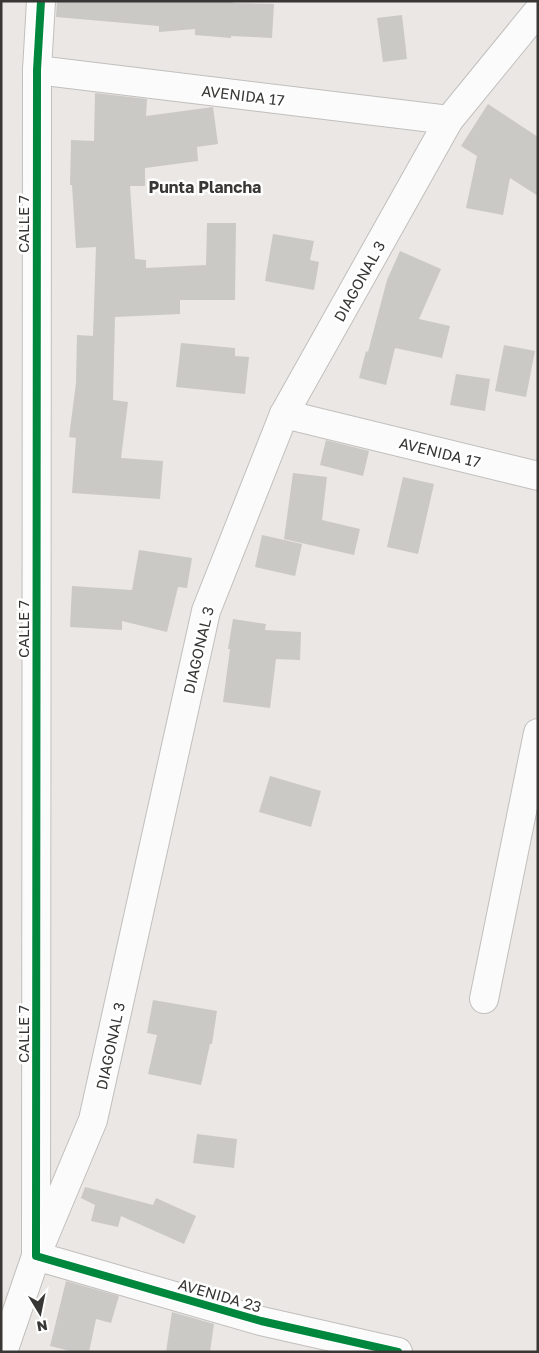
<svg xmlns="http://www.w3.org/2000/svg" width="539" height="1353" font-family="'Golos Text',sans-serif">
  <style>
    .building { fill: #cbc9c6 }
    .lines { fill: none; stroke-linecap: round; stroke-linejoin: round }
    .minor-casing { stroke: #c1bfbd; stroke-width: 30 }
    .minor { stroke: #fcfbfb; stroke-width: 28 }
    .cycleway-casing { stroke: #fff; stroke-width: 11 }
    .cycleway { stroke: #00873e; stroke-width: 8 }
    .labels { text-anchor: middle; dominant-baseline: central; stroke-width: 5; stroke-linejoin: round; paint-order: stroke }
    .street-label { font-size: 15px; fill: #383735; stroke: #fff }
    .neighbourhood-label { font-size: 16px; font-weight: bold; fill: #383735; stroke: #fff }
  </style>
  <rect width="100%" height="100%" fill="#eae7e4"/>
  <!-- building -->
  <g class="building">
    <polygon points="57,1 233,1 233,3 274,4 272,38 231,36 231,38 195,35 195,29 159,32 159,26 56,17"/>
    <polygon points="402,15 407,59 383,62 377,18"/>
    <polygon points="95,93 147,99 146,116 213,107 218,144 197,147 198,161 145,168 145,186 130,186 135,259 146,260 146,268 206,265 207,223 236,223 235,300 180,300 180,314 115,317 113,400 128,402 121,458 163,461 160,499 72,493 76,438 69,437 76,383 77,335 93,336 96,247 76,248 72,185 70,185 71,140 94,141"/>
    <polygon points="488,104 538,137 538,196 510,178 503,215 466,208 477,156 461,146"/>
    <polygon points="273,234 314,241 310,260 319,262 314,290 265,281"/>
    <polygon points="400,251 441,269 419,319 450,326 442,358 395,348 386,385 359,378 366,351 368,352 387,280"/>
    <polygon points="181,343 235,348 235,356 249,357 245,394 176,387"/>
    <polygon points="504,345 535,351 526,397 495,391"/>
    <polygon points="456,374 490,379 485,411 450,405"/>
    <polygon points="326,440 369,451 363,476 320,465"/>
    <polygon points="293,473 327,477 322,520 360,529 354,555 284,539"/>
    <polygon points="403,477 434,484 418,554 387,547"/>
    <polygon points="262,535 302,544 295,576 255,567"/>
    <polygon points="139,550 192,558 187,588 178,587 167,632 122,621 122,630 70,627 72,586 132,590"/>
    <polygon points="233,619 266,624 265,630 301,632 300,660 276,659 270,708 223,702 230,649 228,649"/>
    <polygon points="270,776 321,791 311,827 259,812"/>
    <polygon points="153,1000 217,1011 212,1044 210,1044 201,1085 148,1074 157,1035 147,1033"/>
    <polygon points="197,1134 237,1139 234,1168 193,1163"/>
    <polygon points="85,1187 153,1205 156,1198 196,1216 184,1244 121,1216 118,1227 91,1221 95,1205 81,1198"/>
    <polygon points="66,1281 119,1296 111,1323 96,1319 89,1352 74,1352 50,1346"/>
    <polygon points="172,1312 214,1324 210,1352 166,1352"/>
  </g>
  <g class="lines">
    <!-- minor casing -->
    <g class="minor-casing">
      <g id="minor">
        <polyline points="41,1 37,70 36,1256 261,1321 398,1352"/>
        <polyline points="37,70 449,120"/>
        <polyline points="284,414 538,476"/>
        <polyline points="484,999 538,733"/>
        <polyline points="3,1352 36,1256 93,1120 206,611 284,414 449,120 538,11"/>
      </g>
    </g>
    <!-- minor -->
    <use href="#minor" class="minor"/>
    <!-- cycleway casing -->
    <g class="cycleway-casing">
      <polyline id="cycleway" points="41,1 37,70 36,1256 261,1321 398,1352"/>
    </g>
    <!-- cycleway -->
    <use href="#cycleway" class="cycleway"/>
  </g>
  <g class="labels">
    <!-- street labels -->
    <g class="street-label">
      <text transform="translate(243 95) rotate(7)">AVENIDA 17</text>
      <text transform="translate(23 224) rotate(-90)">CALLE 7</text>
      <text transform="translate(359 281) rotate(-61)">DIAGONAL 3</text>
      <text transform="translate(440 452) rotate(14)">AVENIDA 17</text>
      <text transform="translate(23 629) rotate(-90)">CALLE 7</text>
      <text transform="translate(198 650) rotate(-77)">DIAGONAL 3</text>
      <text transform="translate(23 1034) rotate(-90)">CALLE 7</text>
      <text transform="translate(110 1046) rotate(-78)">DIAGONAL 3</text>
      <text transform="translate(220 1295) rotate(16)">AVENIDA 23</text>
    </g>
    <!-- neighbourhood labels -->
    <g class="neighbourhood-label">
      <text x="205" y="187">Punta Plancha</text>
    </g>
  </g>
  <!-- border -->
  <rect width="539" height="1353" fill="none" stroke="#383735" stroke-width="5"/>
  <!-- north arrow -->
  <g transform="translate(40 1313) rotate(170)" stroke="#ffffff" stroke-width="4" paint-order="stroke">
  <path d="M0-4L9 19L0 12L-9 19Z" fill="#383735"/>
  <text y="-8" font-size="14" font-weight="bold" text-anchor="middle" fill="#383735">N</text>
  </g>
</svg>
